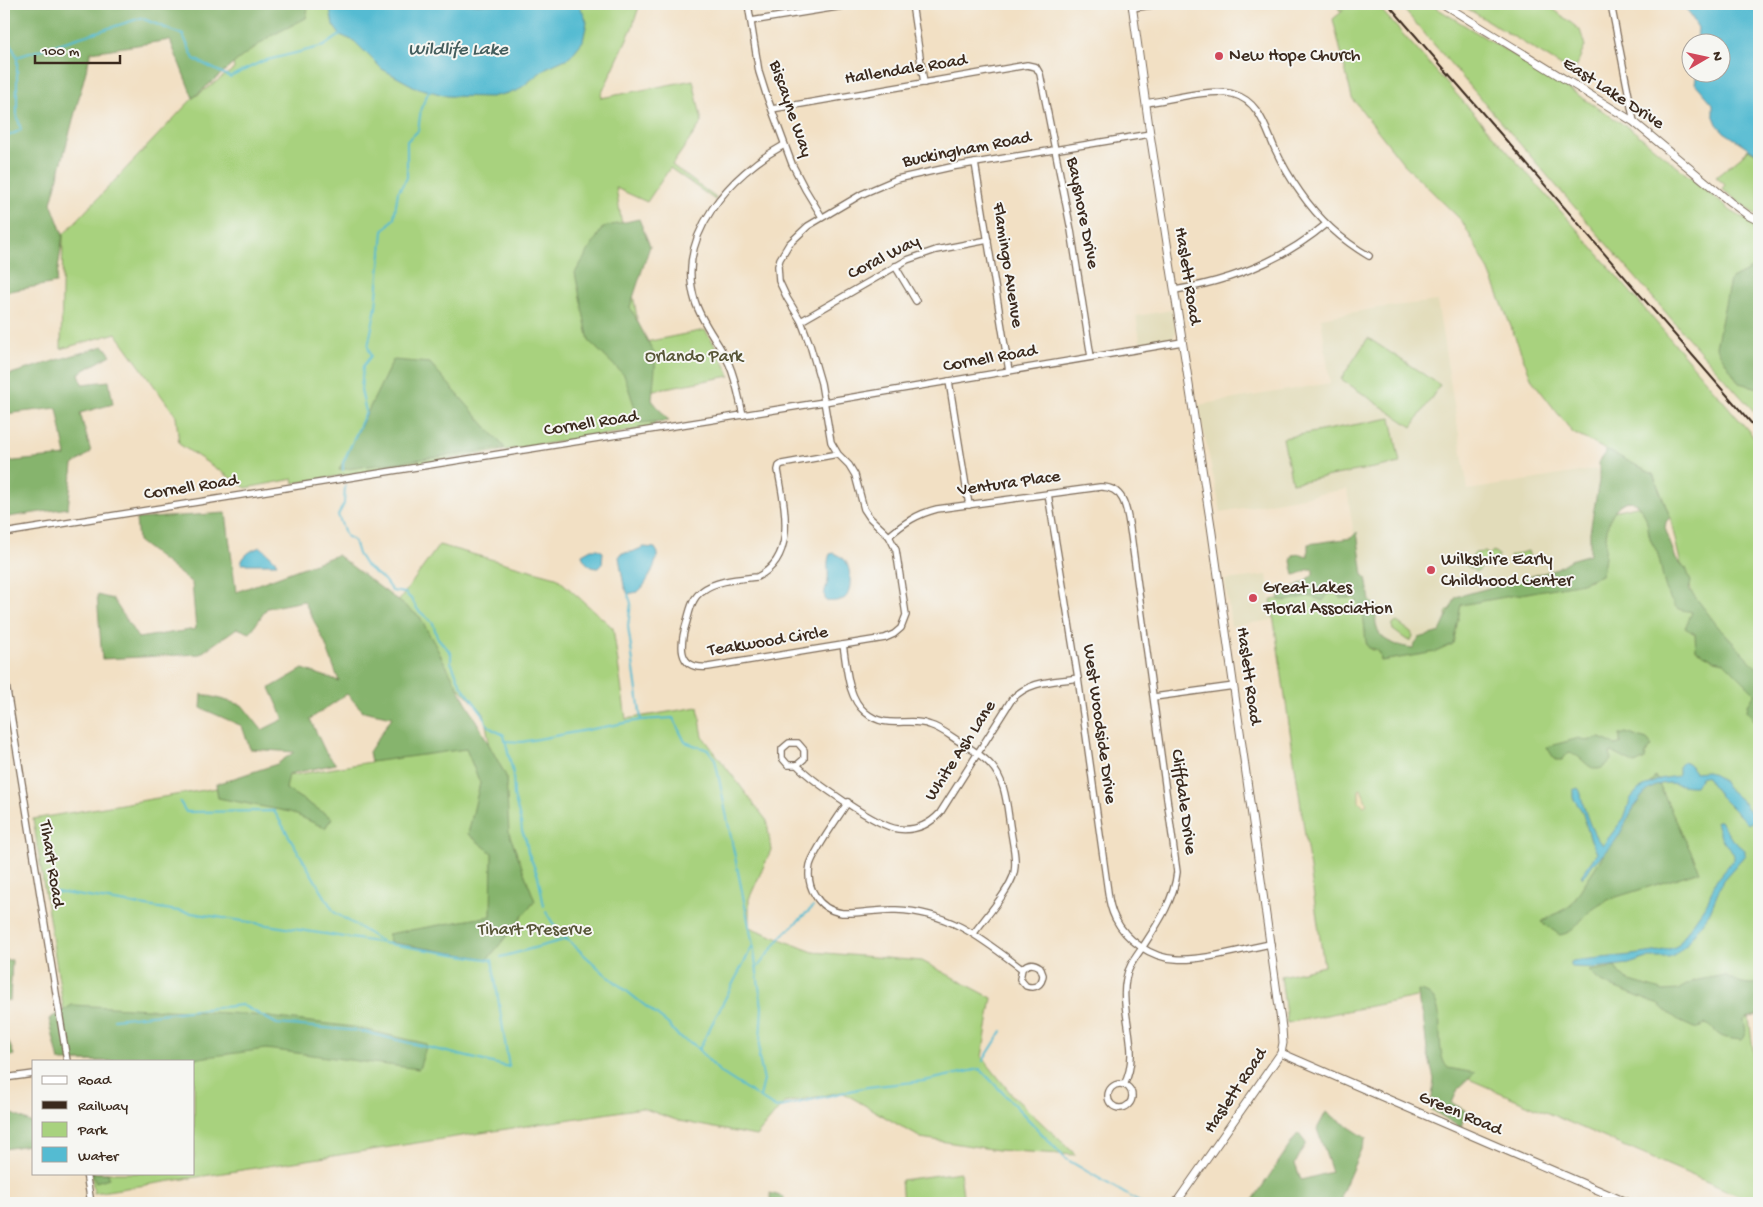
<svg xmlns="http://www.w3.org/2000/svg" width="1763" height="1207" font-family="'Gochi Hand',sans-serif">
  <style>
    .built { fill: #e2dcba }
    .green { fill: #a8d27e; stroke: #727e4e }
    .forest { fill: #86b46d; stroke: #606f46 }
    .sand { fill: #eeda9e; stroke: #94825e }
    .water { fill: #54bbd2; stroke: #487278 }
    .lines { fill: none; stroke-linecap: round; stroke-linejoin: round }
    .stream { stroke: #54bbd2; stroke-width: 2 }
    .minor-casing { stroke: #7b6a58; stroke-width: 8 }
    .tertiary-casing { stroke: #7b6a58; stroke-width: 9 }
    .minor { stroke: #fff; stroke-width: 5.5 }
    .tertiary { stroke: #fff; stroke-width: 7 }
    .rail { stroke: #3b2a1e; stroke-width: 2 }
    .poi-dot { fill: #d1495b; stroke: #f6f6f2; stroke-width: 2 }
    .labels { text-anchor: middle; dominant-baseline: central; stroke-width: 4; stroke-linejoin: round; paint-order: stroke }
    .poi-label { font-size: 18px; fill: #3b2a1e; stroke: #f6f6f2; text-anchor: start }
    .street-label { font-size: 18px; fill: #3b2a1e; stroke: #f6f6f2 }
    .park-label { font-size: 18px; fill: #565436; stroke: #f6f6f2 }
    .water-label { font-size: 19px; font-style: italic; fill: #445d5d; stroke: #f6f6f2 }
  </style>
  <rect width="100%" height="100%" fill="#f6f6f2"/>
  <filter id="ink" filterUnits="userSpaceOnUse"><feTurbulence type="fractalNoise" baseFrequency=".02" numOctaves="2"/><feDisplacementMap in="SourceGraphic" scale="10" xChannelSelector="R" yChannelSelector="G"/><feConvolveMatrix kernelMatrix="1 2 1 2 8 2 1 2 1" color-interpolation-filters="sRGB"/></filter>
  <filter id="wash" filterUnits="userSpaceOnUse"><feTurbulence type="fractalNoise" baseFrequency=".0096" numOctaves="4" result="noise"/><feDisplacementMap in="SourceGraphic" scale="20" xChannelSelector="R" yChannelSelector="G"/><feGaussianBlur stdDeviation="1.12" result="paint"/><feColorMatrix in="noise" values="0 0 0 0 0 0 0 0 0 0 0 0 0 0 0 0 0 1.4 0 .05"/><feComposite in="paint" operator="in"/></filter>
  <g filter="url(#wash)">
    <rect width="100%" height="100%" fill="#f2e0c4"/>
    <!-- built -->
    <g class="built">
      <polygon points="1437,301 1468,490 1597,469 1604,513 1591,580 1452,606 1450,645 1384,657 1371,650 1347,489 1221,512 1198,405 1330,383 1321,318 1378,308"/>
      <polygon points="1172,310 1176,332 1173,338 1141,346 1136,316"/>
      <polygon points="1267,575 1273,620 1231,626 1225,580"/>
    </g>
    <!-- green -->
    <g class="green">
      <polygon points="224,4 640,4 632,28 601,95 601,98 693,80 702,122 672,165 716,198 715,200 670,168 647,202 616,188 641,343 705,330 717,348 730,376 649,391 655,427 294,483 293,479 246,488 179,444 176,416 116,333 61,349 63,235 193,98 234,69"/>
      <polygon points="1338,4 1376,4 1574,226 1759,443 1759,673 1700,613 1680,561 1670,517 1653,474 1573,433 1532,380 1489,271 1462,221 1404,164 1352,98 1333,19 1344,10 1339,10"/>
      <polygon points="1399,4 1430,4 1572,91 1635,132 1731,211 1759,227 1759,417 1680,329"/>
      <polygon points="1460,4 1547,4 1580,30 1585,46 1573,73"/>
      <polygon points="1748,149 1759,155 1759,215 1753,213 1722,189 1725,185 1716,177 1744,154 1745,154"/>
      <polygon points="1368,338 1440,385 1412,427 1341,379"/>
      <polygon points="1391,418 1400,463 1292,483 1283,438"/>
      <polygon points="1650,503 1690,608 1759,680 1759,984 1745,988 1755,1064 1759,1067 1759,1203 1756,1203 1441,1067 1426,995 1287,1023 1281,976 1324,966 1271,600 1361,585 1371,650 1383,648 1384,657 1450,645 1446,613 1452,606 1591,580 1604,513"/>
      <polygon points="439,545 556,577 613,628 626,719 698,707 703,737 767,821 771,850 749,899 749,927 813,952 922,961 992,998 982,1057 1013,1096 1076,1155 997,1150 921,1138 842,1092 784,1103 756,1136 679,1121 642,1108 94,1193 91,1173 194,1173 194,1061 72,1061 33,819 489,742 484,713 388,616"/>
      <polygon points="1493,551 1499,555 1494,566 1482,567 1479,571 1476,572 1466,565 1475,553 1485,552 1489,555"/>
      <polygon points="1528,551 1530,559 1512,564 1510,556"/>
      <polygon points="1397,622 1411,632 1413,636 1411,640 1407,640 1393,630 1392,625"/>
      <polygon points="960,1172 964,1203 903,1203 901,1180"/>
    </g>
    <!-- forest -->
    <g class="forest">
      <polygon points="4,4 309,4 306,18 269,37 239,59 193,98 170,40 91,52 51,203 63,235 56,283 4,292"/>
      <polygon points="639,219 650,246 630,307 656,357 652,400 669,421 640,423 624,375 589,341 575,273 603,227"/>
      <polygon points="1759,265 1759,388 1739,383 1716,347 1730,280"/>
      <polygon points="104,346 111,355 79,373 82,384 109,381 113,404 80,413 91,452 73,465 68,508 8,517 4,490 4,462 66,456 57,408 4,414 4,376"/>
      <polygon points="393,360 430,363 505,448 339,470"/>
      <path d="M1607,450L1653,474L1670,517L1666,522L1665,528L1676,559L1680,564L1686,568L1691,582L1689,589L1720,629L1759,670V726L1747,711L1748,704L1755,693L1724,662L1715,660L1696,650L1695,634L1685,628L1692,612C1686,610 1678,611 1675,606C1663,591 1663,572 1658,555C1657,550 1653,546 1651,541C1647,531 1649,519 1641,509C1629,491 1613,508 1609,522C1603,539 1608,558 1601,575L1582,583L1461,605L1453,644L1436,652L1381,661L1380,654L1377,650C1375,649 1372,649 1369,648C1362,644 1369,611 1354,598H1341L1335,592L1327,595L1323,601L1309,596L1286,601L1279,600L1278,594L1289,592V589L1306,581L1313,574V569C1305,569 1302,574 1294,575L1291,561L1293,555L1300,554L1308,556V544L1351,538L1357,532L1363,575L1366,577L1370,601L1378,607C1369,636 1388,645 1413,648L1419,638L1440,632L1456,597L1554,570L1570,560L1590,554V532L1599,481V461Z"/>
      <polygon points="226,513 236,592 337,555 420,617 506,776 509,833 535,901 488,959 390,942 388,934 491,916 492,853 468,834 480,783 466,749 371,762 369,752 392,717 363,711 347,694 310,719 325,751 336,764 289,774 286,789 332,818 325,828 290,812 218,798 216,784 277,764 294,752 250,749 242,726 201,708 202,694 242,705 262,730 284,719 270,688 303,669 339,681 325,643 304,601 267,608 250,633 237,628 200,654 102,659 97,595 113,599 138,638 196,629 192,583 138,541 136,519"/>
      <path d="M1626,733L1647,740L1652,746L1646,753L1645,759L1635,764L1612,752L1610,753L1612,759C1592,783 1587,757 1569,752L1562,760H1555L1547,747L1579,738L1586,741L1601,738L1615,745L1620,744V735Z"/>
      <path d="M1655,776L1700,871L1610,899C1601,904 1593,908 1586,915C1576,925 1575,932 1560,935L1541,922L1570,906Z"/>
      <polygon points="4,960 12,960 10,1000 4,1001"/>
      <path d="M1615,967L1620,974L1627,980L1664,991L1678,990L1693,981L1725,975C1736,982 1747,986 1759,983V1015L1746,1018L1744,1020C1745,1027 1748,1035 1742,1040C1734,1039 1724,1039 1718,1034C1713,1030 1712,1026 1706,1024L1699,1028H1694L1681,1022L1657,1004L1608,985L1598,980L1589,971Z"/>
      <path d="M1418,991C1454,993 1430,1051 1448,1068L1475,1073L1458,1089L1452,1103L1465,1110L1461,1128L1432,1110L1431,1106L1434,1079L1427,1050L1423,1015L1419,1004Z"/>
      <polygon points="72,1005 244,1014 354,1027 427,1044 419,1069 266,1049 176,1061 59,1061 49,1019"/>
      <polygon points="4,1030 14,1055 4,1059"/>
      <polygon points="1326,1112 1366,1138 1341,1195 1342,1203 1251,1203 1298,1133 1306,1143 1295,1164 1301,1180 1332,1172 1317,1129"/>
      <polygon points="11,1113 34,1124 34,1144 4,1149 4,1114"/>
      <polygon points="92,1173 108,1173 109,1178 96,1182"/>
      <polygon points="770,1193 784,1197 784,1203 771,1203"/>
    </g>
    <!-- sand -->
    <polygon class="sand" points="1361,789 1367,804 1364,806 1359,801 1359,790"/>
    <!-- water -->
    <g class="water">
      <polygon points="329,4 579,4 587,22 583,41 570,57 546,68 517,91 491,97 447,96 415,87 382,69 354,41 340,35 333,25"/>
      <polygon points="1684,4 1759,4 1759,155 1724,132 1717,124 1713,114 1713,104 1695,83 1697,73 1720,72 1720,42 1697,42 1698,28"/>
      <path d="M261,547L275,560L277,564H241C242,556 252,549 261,547Z"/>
      <path d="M644,547L655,548L658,553C657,562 645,589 637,592C634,593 631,593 628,594L624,586L619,557L622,553L632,552Z"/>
      <path d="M591,549H598L603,552L602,565L599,568C591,569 583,562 582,554Z"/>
      <path d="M834,553C837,555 842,557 844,559C851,566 853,591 845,598C841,601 831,602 826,601C822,592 827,588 828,580C829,570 826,563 830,554Z"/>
      <path d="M1683,762L1688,763L1695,772L1706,771L1721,779L1726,787L1744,803L1754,817L1753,821L1748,824L1719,795L1707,777L1702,776L1695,786C1683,787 1673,781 1661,784C1636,791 1629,821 1616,840C1610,849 1602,855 1594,863C1589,868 1589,873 1582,877L1581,876L1597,853L1590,838L1582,811L1573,798V790L1578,788C1582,793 1581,797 1583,803C1586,814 1593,838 1603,845L1624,818L1631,798L1638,790L1660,779L1677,776L1679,774V767Z"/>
      <path d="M1717,821H1720L1731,838L1745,850V855L1723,880L1710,912L1685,946L1675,955L1669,958H1647L1629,964L1594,968L1571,967V962L1573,961C1591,958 1669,954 1678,945L1707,903L1716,880L1734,859C1735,851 1728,848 1724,842C1720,836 1718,829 1716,822Z"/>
    </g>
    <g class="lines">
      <!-- stream -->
      <g class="stream">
        <polyline points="4,30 17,57"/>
        <polyline points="4,138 21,130 17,115 17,57 141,18 183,35 194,59 230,77 263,61 324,46 340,35"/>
        <polyline points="343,470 343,463 366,412 361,390 363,366 371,356 368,347 376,307 383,231 394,218 398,192 407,178 407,141 418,131 421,108 429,91"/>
        <polyline points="345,486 344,504 338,515 346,536 354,541 358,554 365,565 384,580 392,591 405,593 412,600 418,610 433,623 437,637 451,653 451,662 461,685 483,714 486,723 492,729 504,735 513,773 514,796 521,823 522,831 526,840 528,852 538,876 544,906"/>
        <polyline points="641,720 673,718 685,742 708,750 715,759 753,945 762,1007 759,1058 764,1080 760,1097"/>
        <polyline points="505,741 522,742 641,720 628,626 631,603 628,594"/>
        <polyline points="180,802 186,812 274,811 334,912 381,941"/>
        <polyline points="50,891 492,960 509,1067 360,1031 277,1024 242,1005 114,1019"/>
        <polyline points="546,912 557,930 604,973 668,1024 679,1037 693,1044 720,1072 776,1108 867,1087 924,1081 980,1069 1066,1159 1141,1203"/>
        <polyline points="501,957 567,939"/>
        <polyline points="757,968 782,936 813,907"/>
        <polyline points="699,1049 753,945"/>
        <polyline points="983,1061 1002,1031"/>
      </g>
    </g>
  </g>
  <g filter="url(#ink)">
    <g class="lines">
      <!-- minor casing -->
      <g class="minor-casing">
        <g id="minor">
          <polyline points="748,4 759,72 766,94 792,164 805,189 822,217"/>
          <polyline points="912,4 924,83"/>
          <polyline points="1611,4 1634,122"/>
          <polyline points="1132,8 1159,4"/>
          <polyline points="751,21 856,4"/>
          <path d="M1146,103C1169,100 1211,88 1233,94C1259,101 1265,127 1275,149C1282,164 1290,178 1300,192C1318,218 1341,240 1369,256"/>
          <polyline points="772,109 1027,65 1036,67 1040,74 1071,230 1091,357"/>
          <polyline points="975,163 1009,371"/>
          <polyline points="895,266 916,301"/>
          <path d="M1175,290C1231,281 1282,261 1326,224"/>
          <polyline points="801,321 907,260 936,250 988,240"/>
          <polyline points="949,381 969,505"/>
          <path d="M743,415C739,398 736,380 729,364C719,342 702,324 695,301C675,235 731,174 784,145"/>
          <path d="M838,454L782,464L779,466L778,470C784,505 798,557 757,577C740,579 716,580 702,591C692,598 690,610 687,621C680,643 676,670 708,667L885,638L894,634L901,628L906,615L896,550L889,536L870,518L864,509L855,475L849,465L838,454L831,442L821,383L810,345L801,321L787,298L779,281L778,266L780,259L789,244L808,226L862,194L897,179L951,167L1150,134"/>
          <path d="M1048,494L1078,678L1108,892C1109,901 1111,910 1115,918C1126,940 1151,958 1176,959C1203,961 1243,949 1271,944"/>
          <polyline points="4,533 824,402 1182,342"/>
          <path d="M889,536C904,523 917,514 937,509L1100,487C1127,486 1127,514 1131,535L1177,872C1174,901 1157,925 1142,948C1135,958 1128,967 1126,979C1119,1014 1142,1050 1124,1085"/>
          <path d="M843,645C847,667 847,697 865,712C887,731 908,716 930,725C941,728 950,736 960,742C970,748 982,755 990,764C1007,781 1007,810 1011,832C1013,845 1017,860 1014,873C1010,890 985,918 974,933"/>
          <polyline points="4,672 67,1061"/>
          <polyline points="1154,697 1234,686"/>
          <path d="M797,765H788L782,758V749L789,743H798L804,750V759L797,765C812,781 878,827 898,829C915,831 929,825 940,813L1012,699C1031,680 1053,682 1078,678"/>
          <path d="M848,802C838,818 815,849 810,865C808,875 809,886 815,895C821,906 830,911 842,913C860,914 878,909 896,910C950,912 981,938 1022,969L1020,979L1026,986C1035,989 1042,985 1043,975L1040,967C1033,962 1027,963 1022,969"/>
          <polyline points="4,1078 34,1074"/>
          <circle cx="1120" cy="1096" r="12"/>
          <polyline points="86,1173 91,1203"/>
          <polyline points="1603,1203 1606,1194"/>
        </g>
      </g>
      <!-- tertiary casing -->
      <g class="tertiary-casing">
        <g id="tertiary">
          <polyline points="1132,4 1150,134 1211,526 1282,1028 1283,1043 1281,1053 1176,1203"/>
          <polyline points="1443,4 1634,122 1730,202 1749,216 1759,221"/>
          <polyline points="1281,1053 1628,1203"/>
        </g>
      </g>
      <!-- minor -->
      <use href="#minor" class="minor"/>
      <!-- tertiary -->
      <use href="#tertiary" class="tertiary"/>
      <!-- rail -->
      <polyline class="rail" points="1388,4 1759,432"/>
    </g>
  </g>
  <!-- markers -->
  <g class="poi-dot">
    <circle cx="1219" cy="56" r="5"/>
    <circle cx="1431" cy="570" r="5"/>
    <circle cx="1253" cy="598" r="5"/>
  </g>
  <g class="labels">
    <!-- poi labels -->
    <g class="poi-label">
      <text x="1229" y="56">New Hope Church</text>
      <text x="1441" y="560">Wilkshire Early<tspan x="1441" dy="21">Childhood Center</tspan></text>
      <text x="1263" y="588">Great Lakes<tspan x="1263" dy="21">Floral Association</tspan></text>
    </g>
    <!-- street labels -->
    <g class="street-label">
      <text transform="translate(906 70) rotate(-9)">Hallendale Road</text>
      <text transform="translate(1613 94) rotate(33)">East Lake Drive</text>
      <text transform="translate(790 109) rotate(71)">Biscayne Way</text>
      <text transform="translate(967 150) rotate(-11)">Buckingham Road</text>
      <text transform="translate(1082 213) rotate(79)">Bayshore Drive</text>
      <text transform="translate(884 258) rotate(-27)">Coral Way</text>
      <text transform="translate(1007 265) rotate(81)">Flamingo Avenue</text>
      <text transform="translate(1187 276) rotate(81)">Haslett Road</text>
      <text transform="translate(990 359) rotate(-10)">Cornell Road</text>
      <text transform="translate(591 424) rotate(-9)">Cornell Road</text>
      <text transform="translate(1009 484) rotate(-8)">Ventura Place</text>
      <text transform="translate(191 488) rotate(-9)">Cornell Road</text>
      <text transform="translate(768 642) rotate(-9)">Teakwood Circle</text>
      <text transform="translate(1248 676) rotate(82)">Haslett Road</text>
      <text transform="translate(1099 724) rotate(82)">West Woodside Drive</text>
      <text transform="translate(961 751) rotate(-57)">White Ash Lane</text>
      <text transform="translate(1183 802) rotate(82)">Cliffdale Drive</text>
      <text transform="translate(51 864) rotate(81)">Tihart Road</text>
      <text transform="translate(1236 1091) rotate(-56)">Haslett Road</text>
      <text transform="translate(1460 1114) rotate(23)">Green Road</text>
    </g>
    <!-- park labels -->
    <g class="park-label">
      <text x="694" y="357">Orlando Park</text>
      <text x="535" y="930">Tihart Preserve</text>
    </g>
    <!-- water labels -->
    <g class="water-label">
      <text x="458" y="50">Wildlife Lake</text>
    </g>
  </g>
  <!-- margin -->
  <rect width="1763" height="1207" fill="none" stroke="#f6f6f2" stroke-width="20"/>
  <!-- legend -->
  <rect x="32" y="1060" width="162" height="115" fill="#f6f6f2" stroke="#aba49d"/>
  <rect x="42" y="1076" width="25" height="8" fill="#ffffff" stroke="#aba49d"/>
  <text x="78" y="1084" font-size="15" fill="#3b2a1e">Road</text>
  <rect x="42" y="1101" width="25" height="8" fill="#3b2a1e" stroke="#aba49d"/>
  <text x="78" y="1110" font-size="15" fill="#3b2a1e">Railway</text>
  <rect x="42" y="1122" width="25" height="15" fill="#a8d27e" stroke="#aba49d"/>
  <text x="78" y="1134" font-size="15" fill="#3b2a1e">Park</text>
  <rect x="42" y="1147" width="25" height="15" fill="#54bbd2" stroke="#aba49d"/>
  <text x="78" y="1160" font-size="15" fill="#3b2a1e">Water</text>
  <!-- north arrow -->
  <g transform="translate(1706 58) rotate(81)"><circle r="24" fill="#f6f6f2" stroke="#aba49d"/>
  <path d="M0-4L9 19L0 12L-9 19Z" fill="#d1495b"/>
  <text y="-8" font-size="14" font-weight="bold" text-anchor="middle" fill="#3b2a1e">N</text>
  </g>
  <!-- scale -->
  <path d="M35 55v8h85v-8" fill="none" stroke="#3b2a1e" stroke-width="2.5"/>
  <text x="42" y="55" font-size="15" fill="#3b2a1e" stroke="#f6f6f2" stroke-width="4" paint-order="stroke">100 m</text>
</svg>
